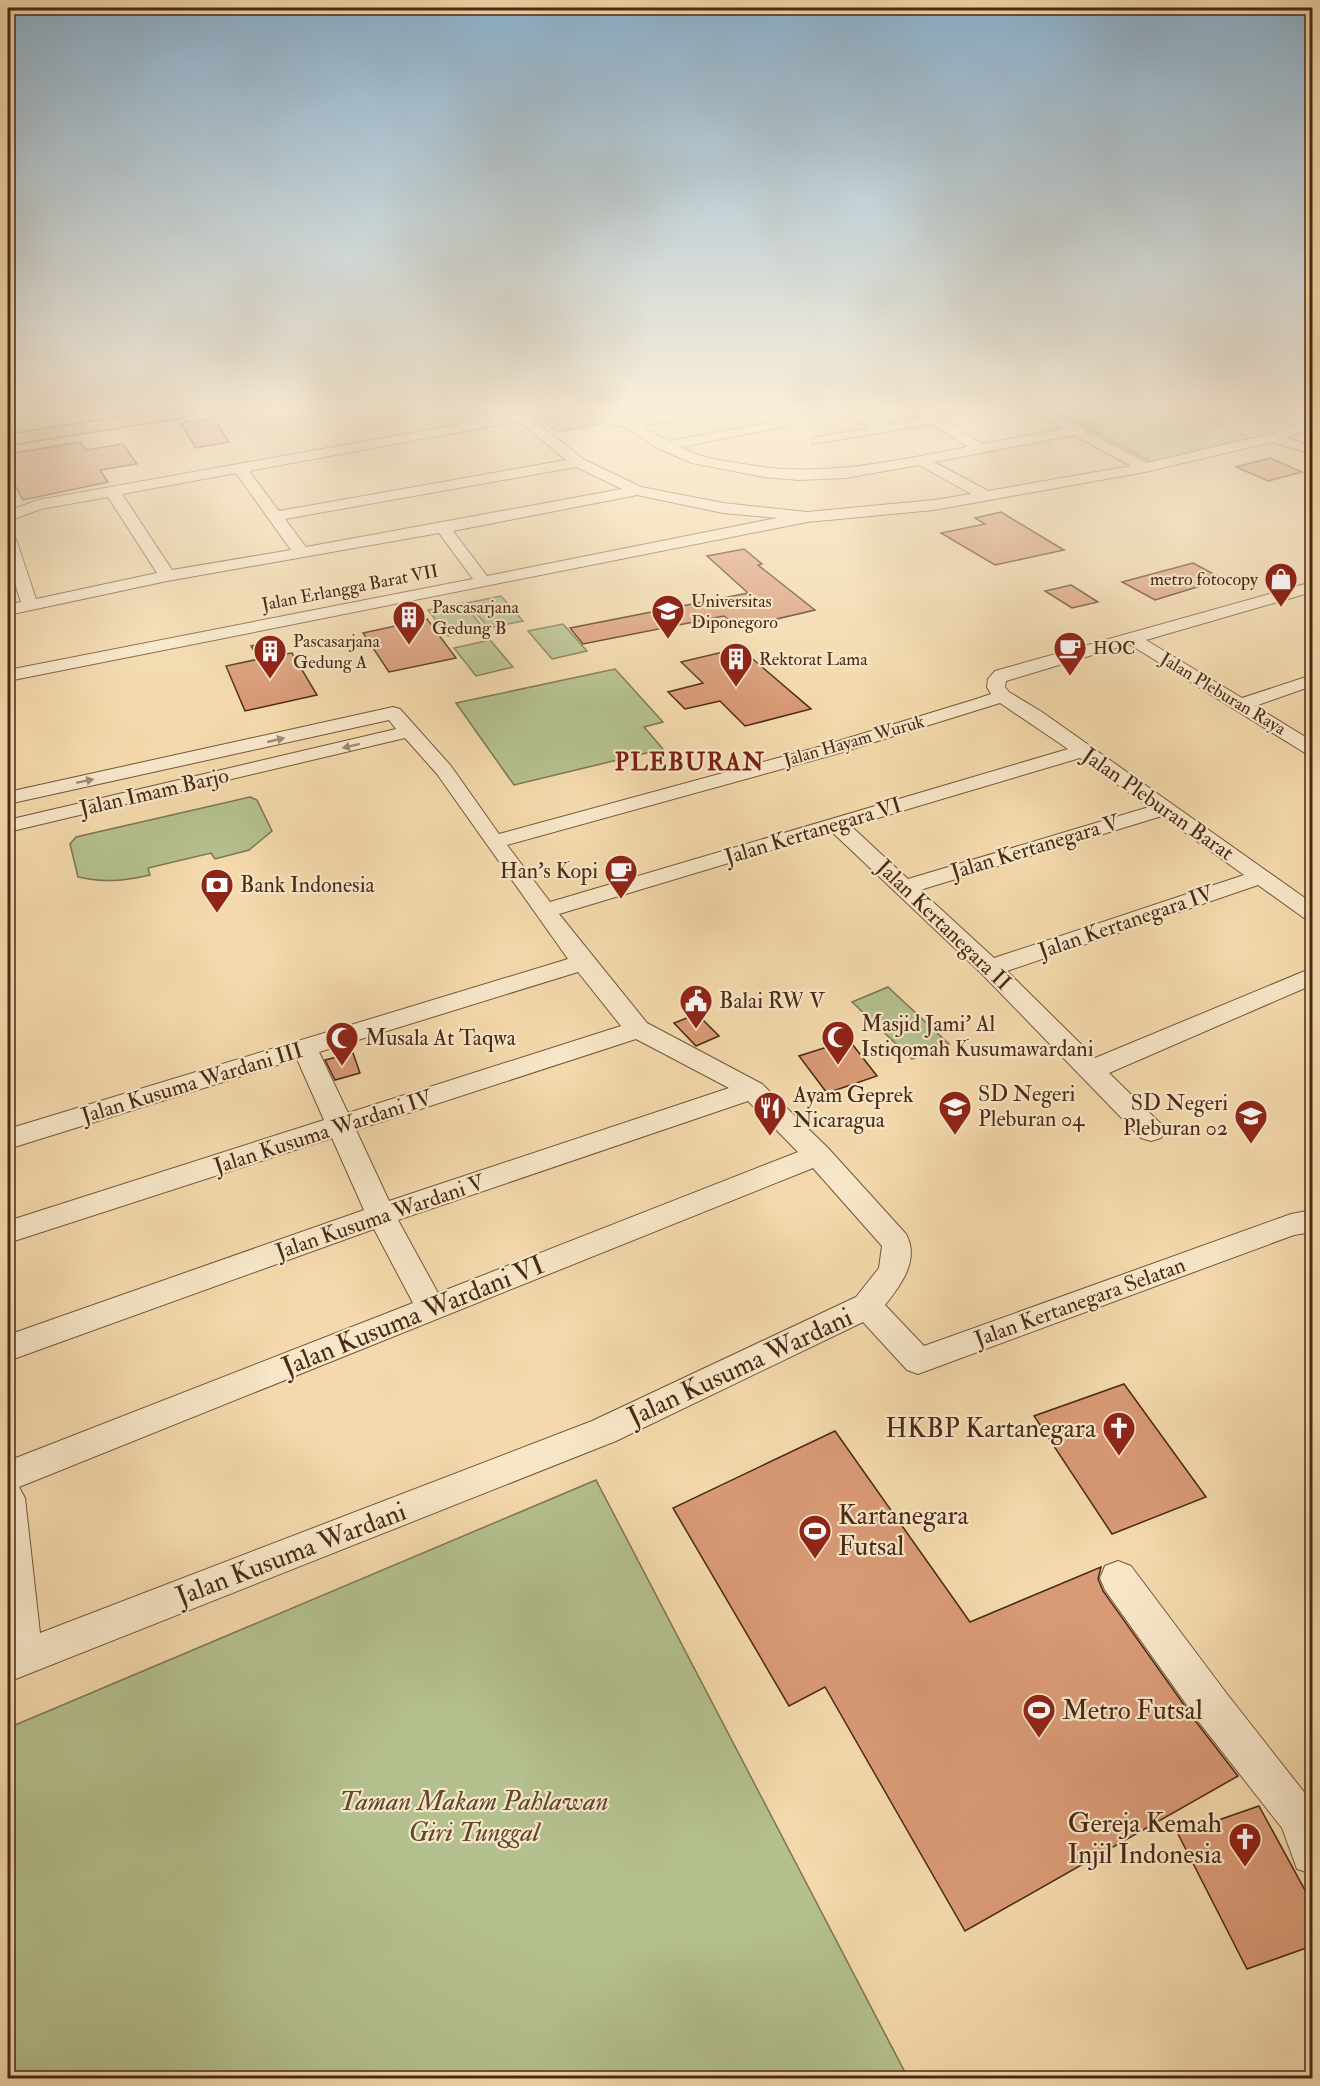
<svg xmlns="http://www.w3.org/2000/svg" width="1320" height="2086" font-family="'IM FELL Double Pica',serif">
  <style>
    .green { fill: #b4c08e; stroke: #7f7452; stroke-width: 1.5 }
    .building { fill: #d99a76; stroke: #4a2916; stroke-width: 1.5 }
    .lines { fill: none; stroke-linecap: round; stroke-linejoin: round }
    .minor-casing { stroke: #74553b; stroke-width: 2 }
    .primary-casing { stroke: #4a2916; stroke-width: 3 }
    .minor { fill: #f7e6c8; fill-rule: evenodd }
    .primary { fill: #eabc76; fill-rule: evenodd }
    .oneway { fill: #a0886f }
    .labels { text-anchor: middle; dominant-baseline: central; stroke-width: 4.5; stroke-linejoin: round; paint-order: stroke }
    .far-poi-label { font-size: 18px; fill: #4a2916; stroke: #f7e6c8; text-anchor: start }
    .far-street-label { font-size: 18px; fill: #4a2916; stroke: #f7e6c8 }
    .street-label { font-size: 22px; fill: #4a2916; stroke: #f7e6c8 }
    .poi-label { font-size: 22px; fill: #4a2916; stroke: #f7e6c8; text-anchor: start }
    .far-district-label { font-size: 24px; font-weight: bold; letter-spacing: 1.5px; fill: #7a1f14; stroke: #f7e6c8 }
    .near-street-label { font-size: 27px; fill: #4a2916; stroke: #f7e6c8 }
    .near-poi-label { font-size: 27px; fill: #4a2916; stroke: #f7e6c8; text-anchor: end }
    .near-park-label { font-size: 27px; font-style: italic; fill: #5f472e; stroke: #f7e6c8 }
  </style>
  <rect width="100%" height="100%" fill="#f3d9ab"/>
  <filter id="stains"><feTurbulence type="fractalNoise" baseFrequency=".00333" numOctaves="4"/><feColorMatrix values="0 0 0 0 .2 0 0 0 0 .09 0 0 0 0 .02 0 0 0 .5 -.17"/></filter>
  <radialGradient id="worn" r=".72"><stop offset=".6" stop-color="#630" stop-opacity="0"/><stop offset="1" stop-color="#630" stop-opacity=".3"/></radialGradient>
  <!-- green -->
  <g class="green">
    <polygon points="567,411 583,411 600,424 557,432 537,416"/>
    <polygon points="1057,411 1195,411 1250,438 1151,462"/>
    <polygon points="501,596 523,621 489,628 467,603"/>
    <polygon points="463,603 484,629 448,636 428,610"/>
    <polygon points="563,624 587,651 552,659 528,631"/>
    <polygon points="490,640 513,667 476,676 454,648"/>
    <polygon points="615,669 663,722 644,727 663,749 514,785 456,703"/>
    <path d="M250,797L257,800L272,831L249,850L215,859L211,853L148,868L150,875C124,881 105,883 78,877L70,844L76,837Z"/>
    <polygon points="888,987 949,1044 912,1059 852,1002"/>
    <polygon points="596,1480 908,2078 8,2078 8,1728"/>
  </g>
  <!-- building -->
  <g class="building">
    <polygon points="213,418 229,442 196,448 180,423"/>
    <polygon points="80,442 86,450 123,444 137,464 100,470 108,482 23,500 8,473 8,454"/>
    <polygon points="1270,458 1302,472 1268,481 1236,467"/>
    <polygon points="1001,512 1064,550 995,565 941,533 985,524 975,518"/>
    <polygon points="744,549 762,564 758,565 815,610 738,628 724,616 583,644 570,628 748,593 707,556"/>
    <polygon points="1193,563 1223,579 1155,600 1122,582"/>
    <polygon points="1071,585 1098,602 1072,608 1045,591"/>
    <polygon points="427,619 456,658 389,672 363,633"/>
    <polygon points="278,640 286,654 292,653 317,695 245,711 226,666 259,659 251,646"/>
    <polygon points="740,648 811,709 745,726 720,701 685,709 668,692 703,683 681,662"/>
    <polygon points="697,1014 719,1036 696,1046 674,1023"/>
    <polygon points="849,1040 877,1076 827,1093 799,1056"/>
    <polygon points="353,1053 360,1073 335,1080 325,1060"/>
    <polygon points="1124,1384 1206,1497 1112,1534 1034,1416"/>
    <polygon points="835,1431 970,1622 1101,1567 1098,1579 1103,1591 1197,1723 1238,1776 965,1931 825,1687 789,1706 673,1508"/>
    <polygon points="1259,1806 1312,1903 1312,1946 1247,1969 1178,1834"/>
  </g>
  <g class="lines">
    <!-- minor casing -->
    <g class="minor-casing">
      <g id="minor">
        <path d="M508,411H561L559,414L533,419L583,459L641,487L723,503L807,512L934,500L971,494L919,465L845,478L799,480L764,477L692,463L659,449L625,427L604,423L587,411H603L613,417L629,420L680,411H710L703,415L642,426L669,441L791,419V425L681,447C699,457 717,460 737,463C819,479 888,462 968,447L932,424L813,444V438L868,428L843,411H859L883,425L921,418L912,411H928L983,444L1063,429L1032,411H1049L1147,463L1278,432L1300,420L1307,411H1312L1310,426L1287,438L1312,446V454L1272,442L1145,472L934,510L807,522L8,681V670L473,579L439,533L167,581L8,615V605L21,602L8,562V534L16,539L36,599L157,573L108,497L41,509L8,521V511L38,500L511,415ZM519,421L566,460L279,511L249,471ZM1074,435L1131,466L988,491L934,462ZM576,467L622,489L306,547L285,519ZM236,473L291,550L172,570L122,494ZM637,495L723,513L777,518L487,576L453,531Z"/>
        <path d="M1312,582V592L1146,640L1242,698L1312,675V686L1255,706L1312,741V755L1305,753L1129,644L1006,681L1005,687L1009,692L1042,712L1312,903V920L1304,918L1258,885L1007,971L1095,1058L1312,968V985L1109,1073L1161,1124L1165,1131L1161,1138L1151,1141L1141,1138L981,973L832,832L559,914L647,1023L762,1084L828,1148L906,1234C920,1260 901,1285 885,1305L924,1346L1291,1214L1312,1210V1232L1294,1235L918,1374L907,1370L863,1322L616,1441L8,1682V1461L413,1303L374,1229L8,1361V1335L364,1210L332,1138L8,1243V1221L324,1120L297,1059L8,1149V1129L568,959L437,774L405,738L8,832V820L396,729L389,720L8,804V792L393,707L400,709L451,766L499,834L822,746L973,700L991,694L987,687L988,679L995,671ZM1000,703L1068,749L550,902L507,845L836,754ZM1080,758L1149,807L908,879L851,826ZM1162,816L1244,875L994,958L920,890ZM578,972L621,1026L348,1113L319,1052ZM636,1039L729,1088L389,1201L356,1130ZM748,1101L798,1152L438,1293L398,1220ZM813,1168L882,1246L879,1268L856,1297L592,1421L40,1633L25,1498L19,1487Z"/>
        <polygon points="1118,1561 1131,1566 1227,1694 1311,1801 1312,1874 1297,1869 1282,1828 1199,1722 1105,1590 1100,1578 1105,1566"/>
      </g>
    </g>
    <!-- primary casing -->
    <g class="primary-casing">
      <polygon id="primary" points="157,411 198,411 189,416 8,445 8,435"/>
    </g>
    <!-- minor -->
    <use href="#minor" class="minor"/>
    <!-- primary -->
    <use href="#primary" class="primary"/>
  </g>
  <!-- one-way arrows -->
  <defs><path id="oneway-solid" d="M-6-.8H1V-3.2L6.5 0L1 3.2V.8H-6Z" transform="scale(1.5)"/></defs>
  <g class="oneway">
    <use href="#oneway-solid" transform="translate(276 740) rotate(-13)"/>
    <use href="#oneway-solid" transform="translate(351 746) rotate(166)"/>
    <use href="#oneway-solid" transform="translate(85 781) rotate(-12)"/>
  </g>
  <!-- sky -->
  <linearGradient id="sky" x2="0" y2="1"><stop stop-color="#8cb5d4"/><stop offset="0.58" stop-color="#faeed9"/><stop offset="1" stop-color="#faeed9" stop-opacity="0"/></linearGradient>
  <rect width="1320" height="703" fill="url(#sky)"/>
  <!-- icons -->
  <defs>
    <g id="shop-pin" transform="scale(1.725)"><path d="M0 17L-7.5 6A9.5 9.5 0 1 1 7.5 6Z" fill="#8f2418" stroke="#f7e6c8"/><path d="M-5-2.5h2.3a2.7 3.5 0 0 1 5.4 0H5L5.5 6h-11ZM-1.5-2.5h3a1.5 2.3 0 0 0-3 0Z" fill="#fff"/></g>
    <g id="university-pin" transform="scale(1.725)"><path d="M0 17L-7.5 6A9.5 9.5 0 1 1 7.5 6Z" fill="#8f2418" stroke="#f7e6c8"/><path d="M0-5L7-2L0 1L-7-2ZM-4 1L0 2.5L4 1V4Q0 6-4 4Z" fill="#fff"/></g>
    <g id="building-pin" transform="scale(1.725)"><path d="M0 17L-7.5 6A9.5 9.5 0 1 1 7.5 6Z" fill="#8f2418" stroke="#f7e6c8"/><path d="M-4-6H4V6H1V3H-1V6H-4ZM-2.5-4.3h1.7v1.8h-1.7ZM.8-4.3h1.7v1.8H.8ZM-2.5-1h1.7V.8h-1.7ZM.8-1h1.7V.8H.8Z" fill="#fff"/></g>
    <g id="cafe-pin" transform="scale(1.725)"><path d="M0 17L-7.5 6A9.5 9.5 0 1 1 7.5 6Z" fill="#8f2418" stroke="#f7e6c8"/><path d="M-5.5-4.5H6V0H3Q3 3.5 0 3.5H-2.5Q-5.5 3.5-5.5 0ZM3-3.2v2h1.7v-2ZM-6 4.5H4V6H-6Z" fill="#fff"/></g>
    <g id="bank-pin" transform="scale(1.725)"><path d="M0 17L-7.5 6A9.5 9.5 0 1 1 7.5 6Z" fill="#8f2418" stroke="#f7e6c8"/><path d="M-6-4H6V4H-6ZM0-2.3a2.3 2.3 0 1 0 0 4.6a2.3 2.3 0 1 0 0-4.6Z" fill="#fff"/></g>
    <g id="civic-pin" transform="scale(1.725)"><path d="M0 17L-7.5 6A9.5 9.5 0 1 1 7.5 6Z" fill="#8f2418" stroke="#f7e6c8"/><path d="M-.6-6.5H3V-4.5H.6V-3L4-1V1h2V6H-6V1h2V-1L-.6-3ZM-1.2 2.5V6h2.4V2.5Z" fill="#fff"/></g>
    <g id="mosque-pin" transform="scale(1.725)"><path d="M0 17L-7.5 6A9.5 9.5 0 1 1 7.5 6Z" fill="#8f2418" stroke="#f7e6c8"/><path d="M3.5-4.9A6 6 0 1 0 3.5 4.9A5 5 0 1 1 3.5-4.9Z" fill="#fff"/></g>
    <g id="school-pin" transform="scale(1.725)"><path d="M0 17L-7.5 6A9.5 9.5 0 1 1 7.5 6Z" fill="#8f2418" stroke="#f7e6c8"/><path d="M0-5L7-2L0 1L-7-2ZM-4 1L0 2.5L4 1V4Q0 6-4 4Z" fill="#fff"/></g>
    <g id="restaurant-pin" transform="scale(1.725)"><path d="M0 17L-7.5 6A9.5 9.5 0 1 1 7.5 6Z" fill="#8f2418" stroke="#f7e6c8"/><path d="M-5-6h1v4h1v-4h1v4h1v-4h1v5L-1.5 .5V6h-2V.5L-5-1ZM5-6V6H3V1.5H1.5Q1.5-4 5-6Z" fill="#fff"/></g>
    <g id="church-pin" transform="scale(1.725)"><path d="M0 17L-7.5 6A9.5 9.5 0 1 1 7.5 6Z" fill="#8f2418" stroke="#f7e6c8"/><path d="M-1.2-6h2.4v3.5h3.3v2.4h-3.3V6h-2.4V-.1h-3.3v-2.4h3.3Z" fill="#fff"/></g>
    <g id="stadium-pin" transform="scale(1.725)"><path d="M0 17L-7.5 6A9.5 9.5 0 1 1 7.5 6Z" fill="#8f2418" stroke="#f7e6c8"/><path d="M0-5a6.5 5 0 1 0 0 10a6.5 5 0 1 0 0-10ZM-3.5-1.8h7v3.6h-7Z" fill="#fff"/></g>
  </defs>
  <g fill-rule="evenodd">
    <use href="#shop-pin" x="1281" y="579"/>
    <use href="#university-pin" x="668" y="611"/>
    <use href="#building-pin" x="409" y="617"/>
    <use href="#cafe-pin" x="1070" y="648"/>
    <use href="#building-pin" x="270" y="651"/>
    <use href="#building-pin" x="736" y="659"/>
    <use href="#cafe-pin" x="621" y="871"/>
    <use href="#bank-pin" x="217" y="885"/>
    <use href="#civic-pin" x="696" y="1001"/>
    <use href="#mosque-pin" x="838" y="1037"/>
    <use href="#mosque-pin" x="342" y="1038"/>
    <use href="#school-pin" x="955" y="1107"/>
    <use href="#restaurant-pin" x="770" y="1108"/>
    <use href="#school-pin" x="1251" y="1116"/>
    <use href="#church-pin" x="1119" y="1428"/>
    <use href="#stadium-pin" x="815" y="1531"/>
    <use href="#stadium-pin" x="1039" y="1710"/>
    <use href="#church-pin" x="1245" y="1839"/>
  </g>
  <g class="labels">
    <!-- far-poi labels -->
    <g class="far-poi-label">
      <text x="1258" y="579" text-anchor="end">metro fotocopy</text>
      <text x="691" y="601">Universitas<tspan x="691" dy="21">Diponegoro</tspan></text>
      <text x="432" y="607">Pascasarjana<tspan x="432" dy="21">Gedung B</tspan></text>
      <text x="293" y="641">Pascasarjana<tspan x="293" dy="21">Gedung A</tspan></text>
      <text x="1093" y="648">HOC</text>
      <text x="759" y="659">Rektorat Lama</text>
    </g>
    <!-- far-street labels -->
    <g class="far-street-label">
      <text transform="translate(350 588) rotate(-11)">Jalan Erlangga Barat VII</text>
      <text transform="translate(1223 694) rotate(31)">Jalan Pleburan Raya</text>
      <text transform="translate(854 741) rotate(-16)">Jalan Hayam Wuruk</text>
    </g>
    <!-- street labels -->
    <g class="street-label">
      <text transform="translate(154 792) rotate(-13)">Jalan Imam Barjo</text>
      <text transform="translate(1158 804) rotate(35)">Jalan Pleburan Barat</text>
      <text transform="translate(813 831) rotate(-17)">Jalan Kertanegara VI</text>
      <text transform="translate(1035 847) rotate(-17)">Jalan Kertanegara V</text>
      <text transform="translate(1126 922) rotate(-19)">Jalan Kertanegara IV</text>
      <text transform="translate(944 925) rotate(44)">Jalan Kertanegara II</text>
      <text transform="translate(192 1083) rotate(-17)">Jalan Kusuma Wardani III</text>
      <text transform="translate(323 1132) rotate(-18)">Jalan Kusuma Wardani IV</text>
      <text transform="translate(380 1217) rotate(-19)">Jalan Kusuma Wardani V</text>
      <text transform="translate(1080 1302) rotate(-20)">Jalan Kertanegara Selatan</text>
    </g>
    <!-- poi labels -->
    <g class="poi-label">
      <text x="598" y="871" text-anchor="end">Han's Kopi</text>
      <text x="240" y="885">Bank Indonesia</text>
      <text x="719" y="1001">Balai RW V</text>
      <text x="861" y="1024">Masjid Jami' Al<tspan x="861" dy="25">Istiqomah Kusumawardani</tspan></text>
      <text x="365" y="1038">Musala At Taqwa</text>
      <text x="978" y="1094">SD Negeri<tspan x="978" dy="25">Pleburan 04</tspan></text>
      <text x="793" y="1095">Ayam Geprek<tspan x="793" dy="25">Nicaragua</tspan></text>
      <text x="1228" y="1103" text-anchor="end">SD Negeri<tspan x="1228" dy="25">Pleburan 02</tspan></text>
    </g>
    <!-- far-district labels -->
    <g class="far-district-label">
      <text x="690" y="762">PLEBURAN</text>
    </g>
    <!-- near-street labels -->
    <g class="near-street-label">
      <text transform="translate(413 1316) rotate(-22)">Jalan Kusuma Wardani VI</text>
      <text transform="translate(740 1367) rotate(-25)">Jalan Kusuma Wardani</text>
      <text transform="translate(291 1554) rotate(-21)">Jalan Kusuma Wardani</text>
    </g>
    <!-- near-poi labels -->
    <g class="near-poi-label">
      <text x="1096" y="1428">HKBP Kartanegara</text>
      <text x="838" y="1515" text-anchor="start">Kartanegara<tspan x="838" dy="31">Futsal</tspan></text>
      <text x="1062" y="1710" text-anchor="start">Metro Futsal</text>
      <text x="1222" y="1823">Gereja Kemah<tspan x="1222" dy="31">Injil Indonesia</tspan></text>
    </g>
    <!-- near-park labels -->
    <g class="near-park-label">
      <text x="474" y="1801">Taman Makam Pahlawan<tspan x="474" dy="31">Giri Tunggal</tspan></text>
    </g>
  </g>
  <!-- margin -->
  <rect width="1320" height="2086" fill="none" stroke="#f3d9ab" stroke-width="30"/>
  <rect x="9" y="9" width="1302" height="2068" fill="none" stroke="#4a2916" stroke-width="3"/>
  <rect x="15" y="15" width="1290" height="2056" fill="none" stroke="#4a2916" stroke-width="1.5"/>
  <rect width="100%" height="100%" filter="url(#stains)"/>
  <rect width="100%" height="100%" fill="url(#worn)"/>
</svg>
